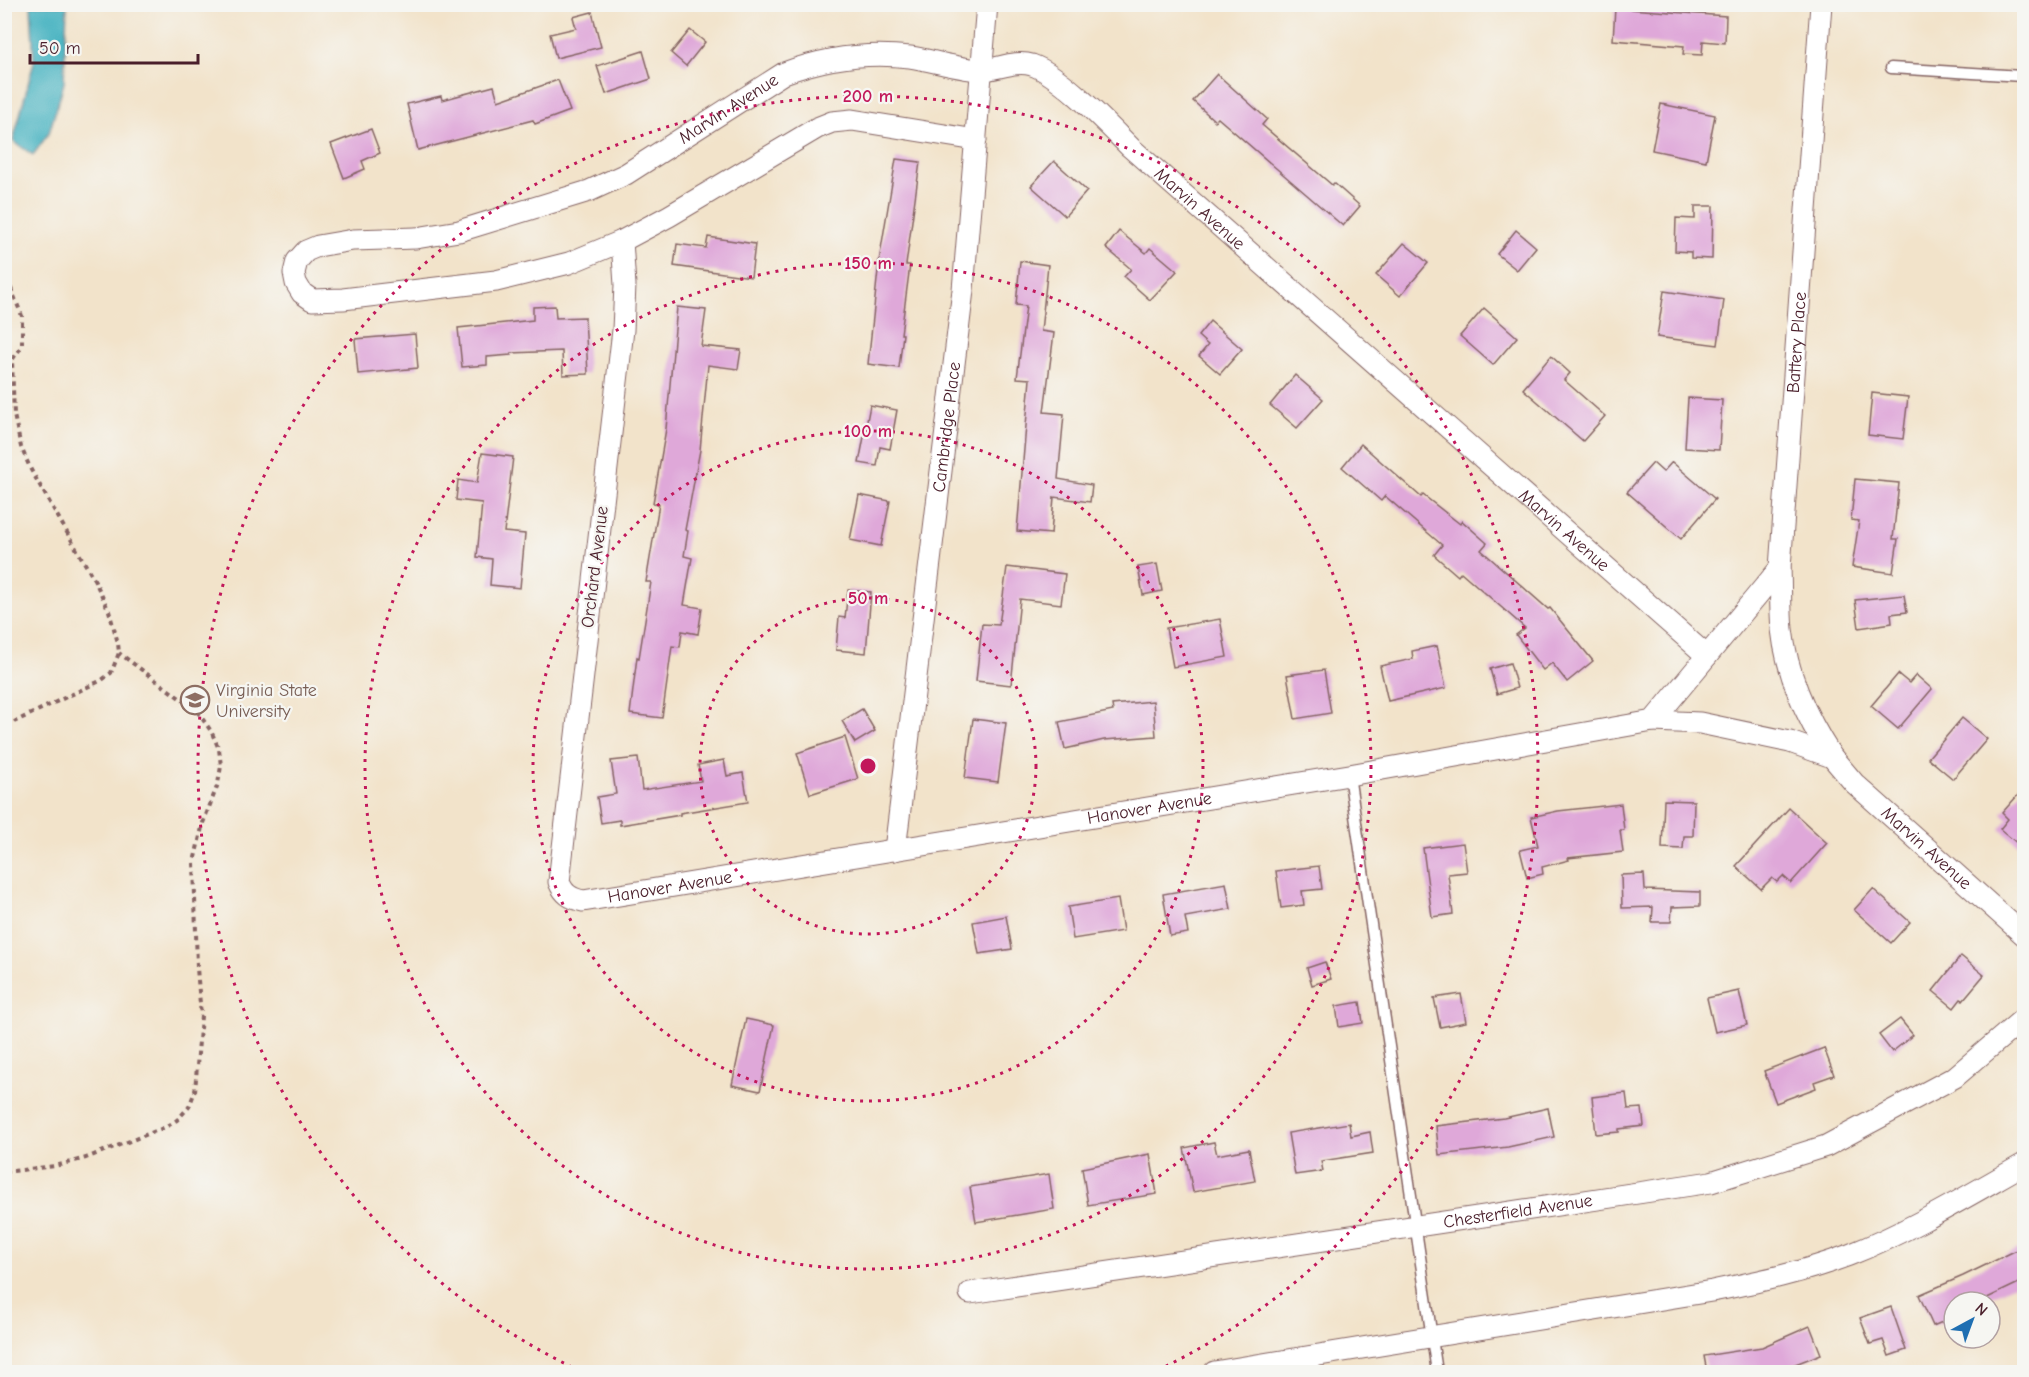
<svg xmlns="http://www.w3.org/2000/svg" width="2029" height="1377" font-family="'Comic Neue',sans-serif">
  <style>
    .water { fill: #43b1c0; stroke: #466876; stroke-width: 1.5 }
    .building { fill: #dfa8d9 }
    .lines { fill: none; stroke-linecap: round; stroke-linejoin: round }
    .lane-casing { stroke: #856463; stroke-width: 13 }
    .street-casing { stroke: #856463; stroke-width: 23 }
    .path { stroke: #856463; stroke-width: 4; stroke-dasharray: 4.5 4.5; stroke-linecap: butt }
    .lane { stroke: #fff; stroke-width: 10 }
    .street { stroke: #fff; stroke-width: 21 }
    .ring { fill: none; stroke: #c2185b; stroke-width: 3; stroke-dasharray: 3 6 }
    .labels { text-anchor: middle; dominant-baseline: central; stroke-width: 4.5; stroke-linejoin: round; paint-order: stroke }
    .street-label { font-size: 18px; fill: #4a1f2b; stroke: #f6f6f2 }
    .education-label { font-size: 18px; fill: #785e54; stroke: #f6f6f2; text-anchor: start }
    .centre { fill: #c2185b; stroke: #f6f6f2; stroke-width: 3 }
    .ring-label { font-size: 18px; text-anchor: middle; font-weight: bold; fill: #c2185b; stroke: #f6f6f2; stroke-width: 4.5; stroke-linejoin: round; paint-order: stroke }
  </style>
  <rect width="100%" height="100%" fill="#f6f6f2"/>
  <filter id="ink" filterUnits="userSpaceOnUse"><feTurbulence type="fractalNoise" baseFrequency=".0167" numOctaves="2"/><feDisplacementMap in="SourceGraphic" scale="12" xChannelSelector="R" yChannelSelector="G"/><feConvolveMatrix kernelMatrix="1 2 1 2 8 2 1 2 1" color-interpolation-filters="sRGB"/></filter>
  <filter id="wash" filterUnits="userSpaceOnUse"><feTurbulence type="fractalNoise" baseFrequency=".008" numOctaves="4" result="noise"/><feDisplacementMap in="SourceGraphic" scale="24" xChannelSelector="R" yChannelSelector="G"/><feGaussianBlur stdDeviation="1.35" result="paint"/><feColorMatrix in="noise" values="0 0 0 0 0 0 0 0 0 0 0 0 0 0 0 0 0 1.4 0 .05"/><feComposite in="paint" operator="in"/></filter>
  <g filter="url(#wash)">
    <rect width="100%" height="100%" fill="#f2e3ca"/>
    <!-- water -->
    <polygon class="water" points="31,5 67,5 64,83 49,133 33,155 13,141 34,62"/>
    <g id="blocks">
      <!-- building -->
      <g class="building">
        <polygon points="1615,8 1726,16 1725,43 1703,41 1702,55 1683,54 1684,46 1613,40"/>
        <polygon points="592,12 601,47 556,58 550,34 576,28 573,17"/>
        <polygon points="690,30 705,42 686,66 671,53"/>
        <polygon points="643,51 651,79 606,94 597,66"/>
        <polygon points="1217,74 1267,119 1262,125 1332,185 1334,183 1360,206 1343,226 1218,118 1215,121 1193,101"/>
        <polygon points="558,80 570,111 535,124 533,120 418,150 407,104 441,96 442,100 494,86 498,101"/>
        <polygon points="1661,104 1715,115 1706,161 1652,150"/>
        <polygon points="371,129 380,153 362,161 365,169 344,178 331,144"/>
        <polygon points="896,159 920,162 906,265 910,265 901,334 903,334 899,368 868,364 879,261"/>
        <polygon points="1054,161 1087,191 1065,216 1031,186"/>
        <polygon points="1695,206 1713,206 1712,259 1691,258 1691,252 1675,251 1676,218 1695,219"/>
        <polygon points="1516,230 1536,247 1517,270 1497,254"/>
        <polygon points="1119,231 1146,253 1150,248 1177,271 1150,300 1124,277 1131,269 1106,248"/>
        <polygon points="708,237 755,244 751,277 674,266 677,244 706,248"/>
        <polygon points="1404,243 1428,263 1400,296 1376,275"/>
        <polygon points="1020,261 1048,265 1041,331 1054,333 1044,412 1064,414 1058,479 1092,485 1090,502 1054,497 1051,534 1017,531 1030,379 1017,378 1026,306 1016,305"/>
        <polygon points="1664,291 1724,300 1718,345 1657,337"/>
        <polygon points="555,306 556,318 585,317 588,374 563,375 562,351 511,353 511,355 487,357 487,365 462,367 458,328 533,320 533,307"/>
        <polygon points="677,307 706,310 701,346 741,350 738,369 708,365 700,450 685,530 688,531 684,556 692,558 684,605 702,608 698,634 682,631 680,647 672,646 662,718 630,714 637,657 639,658 651,582 646,582 659,504 653,503 666,429"/>
        <polygon points="1484,308 1517,337 1493,365 1460,336"/>
        <polygon points="1210,321 1242,349 1220,374 1199,356 1208,345 1198,336"/>
        <polygon points="415,334 418,368 358,374 355,339"/>
        <polygon points="1551,356 1570,373 1564,380 1605,416 1583,441 1523,389"/>
        <polygon points="1295,375 1323,399 1297,428 1270,405"/>
        <polygon points="1872,393 1908,397 1903,439 1868,435"/>
        <polygon points="1688,398 1722,400 1719,450 1685,448"/>
        <polygon points="870,405 897,410 890,449 880,447 877,466 859,463"/>
        <polygon points="1361,444 1421,497 1423,495 1460,524 1462,521 1487,543 1481,550 1548,609 1550,608 1593,661 1567,682 1552,663 1543,670 1516,635 1525,628 1461,572 1458,576 1434,555 1442,545 1385,496 1381,501 1342,467"/>
        <polygon points="482,453 513,457 504,532 525,534 520,588 490,585 492,559 477,557 482,503 456,500 458,480 477,483"/>
        <polygon points="1672,462 1715,499 1681,539 1627,492 1653,463 1663,472"/>
        <polygon points="1855,479 1899,483 1893,539 1898,539 1893,573 1852,567 1859,521 1851,520"/>
        <polygon points="859,495 890,501 881,546 850,540"/>
        <polygon points="1157,564 1162,591 1143,595 1138,567"/>
        <polygon points="1007,567 1065,574 1061,604 1020,599 1011,685 976,681 982,624 999,625"/>
        <polygon points="848,590 871,592 866,653 836,650 839,617 845,618"/>
        <polygon points="1904,595 1907,612 1891,614 1892,623 1859,628 1855,600"/>
        <polygon points="1220,619 1227,657 1173,667 1166,628"/>
        <polygon points="1437,646 1446,688 1388,701 1380,666 1413,659 1412,651"/>
        <polygon points="1510,663 1517,688 1497,694 1490,669"/>
        <polygon points="1324,670 1331,713 1295,719 1287,675"/>
        <polygon points="1898,674 1909,683 1916,675 1932,689 1898,729 1871,706"/>
        <polygon points="1153,701 1156,736 1104,740 1065,749 1059,722 1113,711 1112,705"/>
        <polygon points="862,709 875,731 855,743 842,721"/>
        <polygon points="1962,718 1987,739 1953,779 1928,758"/>
        <polygon points="973,719 1006,723 998,782 965,778"/>
        <polygon points="845,737 858,779 810,794 797,753"/>
        <polygon points="638,758 642,790 701,781 698,765 724,760 727,776 743,773 748,802 680,813 680,815 620,825 620,820 601,823 597,797 616,794 611,761"/>
        <polygon points="2025,787 2025,850 2000,829 2008,819 2002,813"/>
        <polygon points="1664,800 1694,801 1693,836 1684,836 1683,849 1662,848"/>
        <polygon points="1621,804 1624,830 1620,830 1623,852 1568,858 1569,860 1542,867 1543,874 1527,878 1520,850 1538,846 1531,817 1558,811"/>
        <polygon points="1789,808 1827,843 1791,883 1783,876 1777,882 1772,878 1761,889 1736,866"/>
        <polygon points="1463,843 1467,872 1448,874 1453,914 1432,917 1423,848"/>
        <polygon points="1319,866 1322,889 1302,891 1304,905 1281,908 1276,871"/>
        <polygon points="1644,874 1645,890 1700,892 1700,906 1672,907 1671,922 1652,922 1653,907 1622,908 1621,875"/>
        <polygon points="1226,883 1231,909 1185,917 1188,933 1170,936 1163,894"/>
        <polygon points="1873,889 1910,922 1891,943 1854,910"/>
        <polygon points="1118,899 1123,931 1073,939 1068,907"/>
        <polygon points="1006,916 1012,949 979,954 973,922"/>
        <polygon points="1961,956 1984,975 1963,1000 1961,999 1954,1008 1933,991"/>
        <polygon points="1325,962 1331,979 1312,985 1307,968"/>
        <polygon points="1739,991 1747,1025 1715,1032 1707,998"/>
        <polygon points="1461,994 1466,1022 1440,1027 1434,998"/>
        <polygon points="1360,1002 1363,1023 1339,1027 1336,1006"/>
        <polygon points="746,1019 774,1025 760,1091 732,1085"/>
        <polygon points="1900,1019 1913,1035 1892,1052 1879,1035"/>
        <polygon points="1824,1048 1834,1075 1814,1082 1816,1088 1776,1103 1764,1071"/>
        <polygon points="1626,1093 1628,1109 1642,1108 1644,1126 1619,1129 1619,1132 1596,1134 1592,1097"/>
        <polygon points="1548,1108 1554,1137 1508,1147 1439,1155 1436,1126 1504,1118"/>
        <polygon points="1349,1123 1351,1136 1370,1132 1373,1153 1321,1161 1323,1171 1295,1175 1288,1133"/>
        <polygon points="1214,1142 1217,1155 1249,1149 1255,1181 1193,1192 1184,1148"/>
        <polygon points="1150,1154 1157,1194 1088,1205 1082,1168"/>
        <polygon points="1049,1174 1054,1209 976,1222 970,1187"/>
        <polygon points="2025,1246 2025,1280 1979,1302 1954,1302 1954,1317 1933,1326 1919,1295 1963,1276"/>
        <polygon points="1891,1307 1906,1350 1889,1356 1883,1340 1870,1344 1860,1318"/>
        <polygon points="1810,1326 1821,1354 1775,1372 1707,1372 1704,1356 1762,1347"/>
      </g>
    </g>
  </g>
  <g filter="url(#ink)">
    <use href="#blocks" fill-opacity="0" stroke="#856463" stroke-width="1.5"/>
    <g class="lines">
      <!-- lane casing -->
      <g class="lane-casing">
        <g id="lane">
          <polyline points="1891,68 2022,76"/>
          <polyline points="1349,775 1437,1372"/>
        </g>
      </g>
      <!-- street casing -->
      <g class="street-casing">
        <g id="street">
          <path id="s1" d="M976,140L852,120L832,122L817,128L669,216L622,241L569,263L496,281L343,299L312,300L302,293L296,283L294,273L297,261L306,251L318,246L353,240L416,238L459,231L589,191L626,174L784,73C824,58 867,52 910,57C931,60 963,70 982,70C999,69 1015,60 1032,65C1061,75 1108,125 1130,147L1707,656"/>
          <path id="s2" d="M622,241L625,285L623,330L559,882C564,894 570,898 583,901L1349,775L1653,721L1780,568L1821,4"/>
          <path d="M1780,568C1781,588 1780,609 1782,629C1787,675 1807,719 1832,757"/>
          <path id="s3" d="M1653,721L1700,723L1790,742L1832,757L1854,783L2024,935"/>
          <path id="s4" d="M895,850L963,290L987,4"/>
          <path id="s5" d="M970,1293L1711,1182L1826,1146L1955,1077L2024,1018"/>
          <path d="M1214,1372L1712,1291C1757,1282 1805,1272 1849,1255C1910,1231 1967,1196 2024,1164"/>
        </g>
      </g>
      <!-- path -->
      <g class="path">
        <polyline points="4,271 22,316 22,346 12,360 14,415 21,447 31,470 95,581 109,611 118,643 119,653 111,673 102,680 14,722"/>
        <polyline points="4,1172 55,1166 86,1158 166,1127 177,1120 189,1107 195,1091 201,1016 197,968 194,862 203,823 218,784 221,766 219,749 211,731 197,711 119,653"/>
      </g>
      <!-- lane -->
      <use href="#lane" class="lane"/>
      <!-- street -->
      <use href="#street" class="street"/>
    </g>
  </g>
  <!-- distance rings -->
  <g class="ring">
    <circle cx="868" cy="766" r="168"/>
    <circle cx="868" cy="766" r="335"/>
    <circle cx="868" cy="766" r="503"/>
    <path d="M580 1371A670 670 0 1 1 1156 1371"/>
  </g>
  <!-- icons -->
  <defs>
    <g id="university-ring" transform="scale(1.5)"><circle r="9.5" fill="#f6f6f2" stroke="#8d6e63" stroke-width="1.5"/><path d="M0-5L7-2L0 1L-7-2ZM-4 1L0 2.5L4 1V4Q0 6-4 4Z" fill="#8d6e63"/></g>
  </defs>
  <g fill-rule="evenodd">
    <use href="#university-ring" x="195" y="700"/>
  </g>
  <g class="labels">
    <!-- street labels -->
    <g class="street-label">
      <text stroke="none"><textPath href="#s1" startOffset="1218">Marvin Avenue</textPath></text>
      <text stroke="none"><textPath href="#s1" startOffset="1758">Marvin Avenue</textPath></text>
      <text stroke="none"><textPath href="#s2" startOffset="2187">Battery Place</textPath></text>
      <text stroke="none"><textPath href="#s4" startOffset="426">Cambridge Place</textPath></text>
      <text stroke="none"><textPath href="#s1" startOffset="2244">Marvin Avenue</textPath></text>
      <text transform="translate(595 567) rotate(-83)">Orchard Avenue</text>
      <text stroke="none"><textPath href="#s2" startOffset="1251">Hanover Avenue</textPath></text>
      <text stroke="none"><textPath href="#s3" startOffset="315">Marvin Avenue</textPath></text>
      <text stroke="none"><textPath href="#s2" startOffset="765">Hanover Avenue</textPath></text>
      <text stroke="none"><textPath href="#s5" startOffset="554">Chesterfield Avenue</textPath></text>
    </g>
    <!-- education labels -->
    <g class="education-label">
      <text x="216" y="690">Virginia State<tspan x="216" dy="21">University</tspan></text>
    </g>
  </g>
  <circle cx="868" cy="766" r="9" class="centre"/>
  <g class="ring-label">
    <text x="868" y="102">200 m</text>
    <text x="868" y="269">150 m</text>
    <text x="868" y="437">100 m</text>
    <text x="868" y="604">50 m</text>
  </g>
  <!-- margin -->
  <rect width="2029" height="1377" fill="none" stroke="#f6f6f2" stroke-width="24"/>
  <!-- north arrow -->
  <g transform="translate(1972 1320) rotate(41)"><circle r="28" fill="#f6f6f2" stroke="#b1a0a2" stroke-width="1.5"/>
  <path d="M0-4.5L10 22L0 15L-10 22Z" fill="#1f6fb2"/>
  <text y="-9" font-size="16" font-weight="bold" text-anchor="middle" fill="#4a1f2b">N</text>
  </g>
  <!-- scale -->
  <path d="M30 54v9h168v-9" fill="none" stroke="#4a1f2b" stroke-width="3"/>
  <text x="39" y="54" font-size="18" fill="#4a1f2b" stroke="#f6f6f2" stroke-width="4.5" paint-order="stroke">50 m</text>
</svg>
